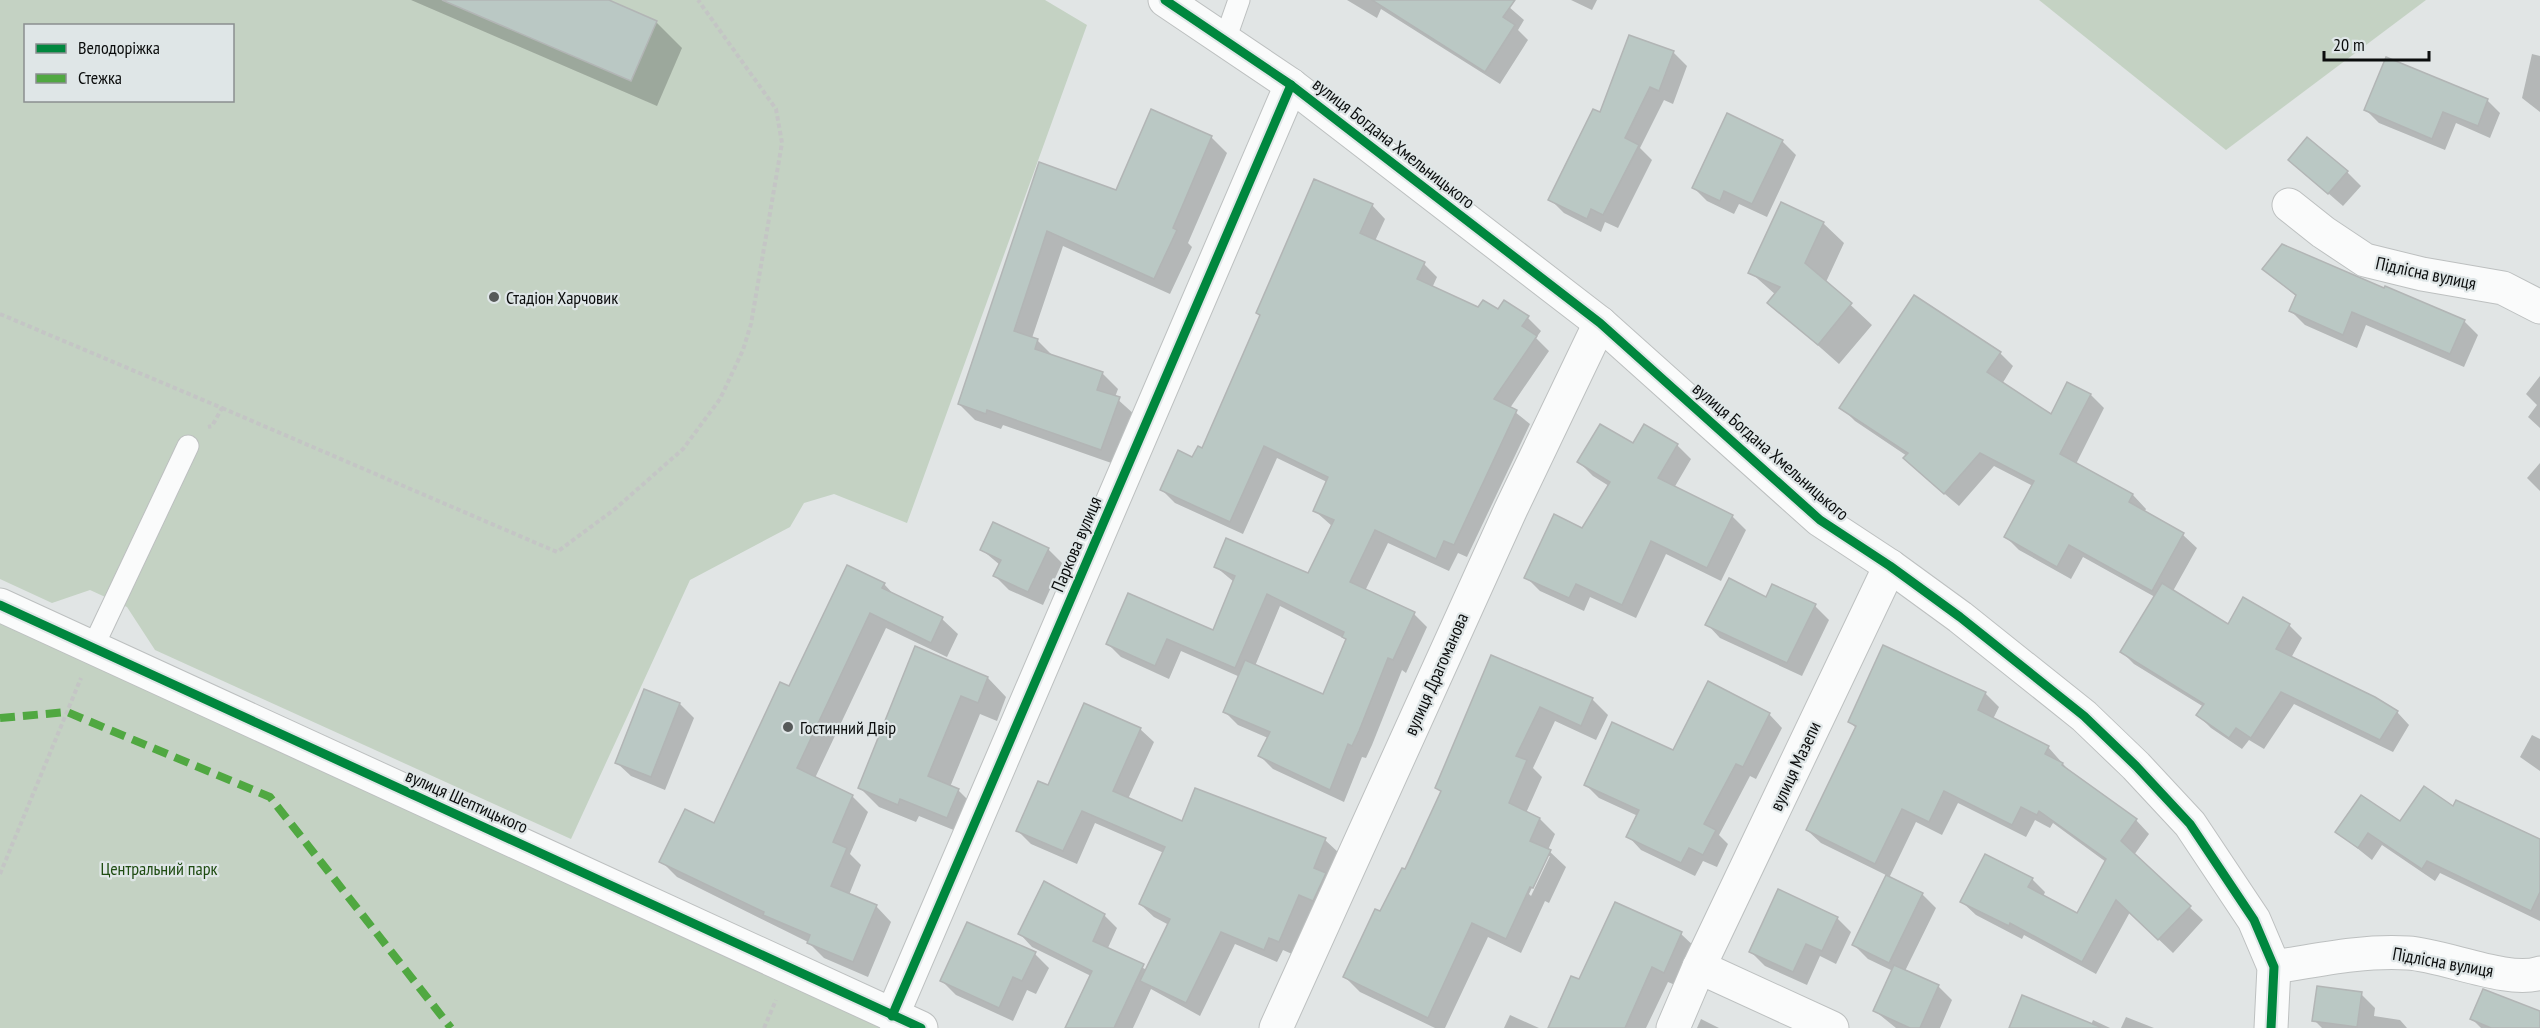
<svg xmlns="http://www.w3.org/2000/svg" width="2540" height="1028" font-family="'PT Sans Narrow',sans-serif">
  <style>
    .green { fill: #c4d2c3; fill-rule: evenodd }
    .shadow { fill: #0003; fill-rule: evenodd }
    .building { fill: #bac8c4; stroke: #b2b5b5; stroke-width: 1.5 }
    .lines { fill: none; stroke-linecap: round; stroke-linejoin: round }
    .lane-casing { stroke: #bdc0c0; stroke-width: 23 }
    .street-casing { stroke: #bdc0c0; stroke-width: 35 }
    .path { stroke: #c4c5c5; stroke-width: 4; stroke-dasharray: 4.5 3; stroke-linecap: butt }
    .lane { stroke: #fafbfb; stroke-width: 21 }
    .street { stroke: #fafbfb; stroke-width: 33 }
    .quiet { stroke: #50a841; stroke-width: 8; stroke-dasharray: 15 8; stroke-linecap: butt }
    .cycleway-casing { stroke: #dfe6e7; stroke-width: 13 }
    .cycleway { stroke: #00873e; stroke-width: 9 }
    .poi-dot { fill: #565959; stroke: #dfe6e7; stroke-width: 2 }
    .labels { text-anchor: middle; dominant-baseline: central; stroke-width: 4.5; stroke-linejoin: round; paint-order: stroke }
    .street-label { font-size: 18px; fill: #0b0d0d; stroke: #dfe6e7 }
    .poi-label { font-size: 18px; fill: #0b0d0d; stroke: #dfe6e7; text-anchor: start }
    .park-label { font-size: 18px; fill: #1f4c12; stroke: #dfe6e7 }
  </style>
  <rect width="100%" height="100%" fill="#e1e5e5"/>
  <!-- green -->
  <g class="green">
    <path d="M0,0H1045L1087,25L907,523L834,494L804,503L790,527L690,580L571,839L155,650L127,607L90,590L52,603L0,579ZM26,26H232V100H26Z"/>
    <polygon points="2039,0 2426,0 2226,150"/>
    <polygon points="0,621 894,1028 0,1028"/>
  </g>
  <!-- shadow -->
  <g class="shadow">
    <polygon points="411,0 605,0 656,22 682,48 657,106"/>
    <polygon points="1347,0 1501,0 1524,20 1518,30 1528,40 1500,84 1381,9 1377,18"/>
    <polygon points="1571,0 1597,0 1592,10"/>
    <polygon points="1673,52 1687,66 1673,104 1664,100 1640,148 1652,160 1618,228 1605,222 1601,232 1564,213 1550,199 1601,115"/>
    <polygon points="2532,54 2540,56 2540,112 2522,98"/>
    <polygon points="2487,100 2500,113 2490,138 2456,123 2445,150 2379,123 2366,110"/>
    <polygon points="1211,137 1227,153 1188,243 1192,247 1170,294 1063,246 1032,338 1037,340 1054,357 1102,373 1118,389 1115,397 1135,415 1117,465 1003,425 1001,429 975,420 959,404 1040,164 1117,191"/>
    <polygon points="1782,141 1796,155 1767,217 1739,204 1734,214 1707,201 1693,187"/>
    <polygon points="2290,160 2347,172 2361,186 2343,206"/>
    <path d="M1372,205L1385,219L1375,241L1424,264L1437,277L1432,288L1479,309L1528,318L1541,331L1536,338L1549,351L1510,408L1530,424L1467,557L1458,553L1449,571L1388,543L1365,591L1414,614L1427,627L1406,673L1402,670L1372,745L1366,758L1362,757L1344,802L1273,769L1260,756L1268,738L1238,725L1224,711L1240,677L1181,651L1169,679L1121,657L1108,644L1214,632L1234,582L1216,567L1309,575L1332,526L1315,511L1327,482L1277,458L1243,534L1175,503L1162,490L1203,450ZM1280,606L1347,640L1323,696L1255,666Z"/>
    <polygon points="1823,223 1844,243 1826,282 1872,325 1839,364 1770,303 1776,295 1750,272"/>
    <polygon points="2264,269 2384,290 2464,321 2478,335 2464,367 2366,325 2357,348 2305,325 2291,311 2297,297"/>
    <polygon points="2000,353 2013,366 2002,384 2051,416 2091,395 2104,408 2076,464 2133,495 2146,509 2144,513 2183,535 2197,548 2173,591 2229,626 2289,625 2302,638 2291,658 2397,712 2409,725 2393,752 2294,704 2264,749 2249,740 2242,749 2211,728 2198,715 2204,707 2134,664 2122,652 2155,597 2083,557 2071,579 2019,550 2006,537 2033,486 1994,466 1959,506 1919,472 1905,458 1907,456 1855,421 1841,407"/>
    <polygon points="2540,376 2540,428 2528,417 2537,405 2526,394"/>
    <polygon points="1644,426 1677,445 1691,459 1674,488 1732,516 1746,530 1721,581 1666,554 1636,618 1590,597 1584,611 1540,591 1526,577 1583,530 1609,486 1593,476 1579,462 1633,445"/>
    <polygon points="2540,463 2540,491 2527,478"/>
    <polygon points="981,549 1048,549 1062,563 1043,605 1009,590 995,576 1000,565"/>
    <polygon points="884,584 896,597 942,619 958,634 947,657 886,628 815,778 852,796 868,812 850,854 861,865 849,895 876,906 891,922 868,977 824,958 808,942 677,877 661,861 714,825 790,688"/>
    <polygon points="1815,606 1829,620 1802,676 1720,638 1707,624"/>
    <polygon points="916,648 988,678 1006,697 997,721 980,714 950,787 958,790 977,809 966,835 919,816 916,822 879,807 860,788"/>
    <path d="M1492,657L1592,699L1608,715L1596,740L1555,721L1533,768L1542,777L1526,813L1540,819L1555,834L1548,850L1566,867L1549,903L1545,901L1521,953L1488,937L1445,1028H1435L1360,992L1345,977L1406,871L1442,793L1437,788ZM1547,856H1550L1531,896L1529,894Z"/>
    <polygon points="645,691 680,704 694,718 665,790 631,776 617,763"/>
    <polygon points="1985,693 1999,707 1993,719 2048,747 2072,774 2136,820 2149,834 2134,855 2203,920 2173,953 2130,912 2096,974 2024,935 2022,939 1976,915 1962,902 2032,879 2045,892 2043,897 2078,915 2106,862 2053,823 2050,828 2035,820 2026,837 1958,803 1942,835 1916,822 1889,878 1922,894 1936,908 1905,971 1938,986 1952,1000 1940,1028 1896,1028 1875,1011 1893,971 1868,959 1854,945 1888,876 1821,843 1807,830 1857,729 1850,722"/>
    <polygon points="1769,714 1782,728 1756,779 1750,776 1719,835 1728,844 1717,867 1703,861 1695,876 1641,850 1628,836 1638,816 1599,798 1586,785"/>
    <polygon points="1140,729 1154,742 1128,799 1182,824 1325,840 1339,853 1326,914 1312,908 1292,954 1283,950 1277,962 1235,944 1200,1016 1151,989 1133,1028 1067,1028 1091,976 1032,947 1020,934 1104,915 1117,928 1107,950 1147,970 1169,925 1154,917 1140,904 1164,853 1095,823 1077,864 1031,844 1018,831 1049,787"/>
    <polygon points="2532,735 2540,739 2540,771 2520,757"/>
    <polygon points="2453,808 2540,841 2540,921 2440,873 2435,881 2382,845 2372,860 2337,832 2401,823"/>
    <polygon points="1616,904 1681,934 1697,949 1680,987 1668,982 1646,1028 1549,1028 1580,981"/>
    <polygon points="1837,918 1851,932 1836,964 1820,956 1807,985 1765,966 1751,952"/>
    <polygon points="1035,954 1049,968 1036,994 1027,990 1013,1021 956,995 942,981"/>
    <polygon points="2361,994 2375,1008 2374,1016 2400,1020 2407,1028 2322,1028 2314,1020"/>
    <polygon points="2540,1014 2540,1028 2481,1028 2472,1019"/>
    <polygon points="1510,1015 1539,1028 1504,1028"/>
    <polygon points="2126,1017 2154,1028 2121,1028"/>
    <polygon points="1701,1019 1719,1028 1697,1028"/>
    <polygon points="2093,1020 2110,1028 2010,1028 2091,1025"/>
  </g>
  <!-- building -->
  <g class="building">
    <polygon points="442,0 609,0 657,21 631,81"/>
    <polygon points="1372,0 1515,0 1503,17 1515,25 1485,72"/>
    <polygon points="1629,35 1674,51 1659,91 1650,87 1625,138 1639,145 1603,215 1591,209 1587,219 1548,200 1593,109 1600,112"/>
    <polygon points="2386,57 2488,99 2478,126 2443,112 2432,139 2364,110"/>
    <polygon points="1151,109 1212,136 1173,228 1177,230 1154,279 1047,231 1014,331 1038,339 1035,349 1103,372 1097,390 1120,397 1101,450 987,410 986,414 958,404 1039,162 1116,190"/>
    <polygon points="1727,113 1783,140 1752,204 1724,191 1720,201 1692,188"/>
    <polygon points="2307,137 2348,171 2328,194 2288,160"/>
    <polygon points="1314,179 1373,204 1360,233 1425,262 1417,279 1478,307 1483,300 1498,309 1504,300 1529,316 1522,326 1537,336 1494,399 1517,410 1454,545 1444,541 1436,559 1375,530 1350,582 1415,612 1393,660 1388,658 1359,731 1352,746 1348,744 1330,790 1258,756 1270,732 1223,712 1245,660 1323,694 1346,639 1342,637 1344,632 1267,594 1235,668 1167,639 1155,666 1106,644 1128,593 1213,630 1235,576 1214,567 1226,538 1308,573 1334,520 1313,511 1328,477 1264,446 1230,522 1160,490 1178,450 1192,457 1198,446 1202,448 1260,315 1256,313"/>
    <polygon points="1781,202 1824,222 1805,263 1852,303 1818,345 1767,303 1780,287 1748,273"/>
    <polygon points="2282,244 2384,288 2385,286 2465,320 2450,354 2352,312 2343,335 2289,311 2296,295 2262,269"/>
    <polygon points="1914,295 2001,352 1987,372 2051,414 2067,382 2091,394 2060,454 2133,494 2129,502 2184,533 2152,591 2069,545 2057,567 2004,537 2034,481 1980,453 1944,494 1903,458 1908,453 1839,408"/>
    <polygon points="1600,424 1633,443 1644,424 1678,444 1658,478 1733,515 1707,568 1651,541 1622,605 1576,584 1569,598 1524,578 1554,514 1582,528 1610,482 1577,462"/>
    <polygon points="993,522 1049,548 1028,592 993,576 1001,560 980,550"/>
    <polygon points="847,565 885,583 882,588 943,617 931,643 870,613 797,768 853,795 833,842 847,848 831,886 877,905 853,962 807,943 810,935 763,915 764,912 659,862 685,809 714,823 780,682 789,686"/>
    <polygon points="1729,578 1766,597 1772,584 1816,604 1787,663 1705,625"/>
    <polygon points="2162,583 2228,624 2243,597 2290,624 2276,649 2375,697 2398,711 2380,740 2281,692 2251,738 2236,728 2229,738 2196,715 2204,704 2120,652"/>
    <polygon points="1883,645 1986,692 1978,710 2049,746 2045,754 2063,763 2062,765 2137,819 2121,841 2191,906 2158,940 2116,900 2082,962 2010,923 2009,926 1960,902 1985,854 2033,878 2028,887 2077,913 2106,859 2039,811 2037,815 2021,807 2012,825 1944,791 1929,822 1902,809 1875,864 1806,830 1856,726 1848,722"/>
    <polygon points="915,646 988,677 978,703 961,696 928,776 959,789 947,818 900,799 898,805 858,788"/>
    <polygon points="1491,655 1593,698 1581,726 1540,707 1516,756 1527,760 1509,803 1540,818 1530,841 1551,850 1533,888 1530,887 1506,939 1472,923 1428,1018 1343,977 1375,909 1380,911 1402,868 1405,869 1441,791 1435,788"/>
    <polygon points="1708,681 1770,713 1743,767 1736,764 1704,824 1716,830 1703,855 1689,848 1681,863 1626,837 1639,810 1584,785 1612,722 1673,750"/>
    <polygon points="644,689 680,703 651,777 615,763"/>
    <polygon points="1084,703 1141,728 1113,791 1182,821 1195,788 1326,838 1314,868 1326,873 1313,901 1299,895 1279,942 1269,938 1264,950 1221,932 1186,1003 1140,981 1170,919 1139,904 1165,847 1082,811 1063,851 1016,831 1038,781 1048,785"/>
    <polygon points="2424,786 2453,806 2456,800 2540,839 2540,892 2531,911 2427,861 2422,869 2368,833 2358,848 2335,832 2361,795 2400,821"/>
    <polygon points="1886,875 1923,893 1889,963 1852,945"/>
    <polygon points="1044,881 1105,914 1093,941 1144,964 1114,1028 1065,1028 1092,971 1018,934"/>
    <polygon points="1778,889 1838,917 1822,951 1806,944 1793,972 1749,952"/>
    <polygon points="1615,902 1682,932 1664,973 1652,967 1625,1028 1548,1028 1571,976 1579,979"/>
    <polygon points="967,922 1036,952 1022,981 1013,977 999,1008 940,981"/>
    <polygon points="1894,965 1939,985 1920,1028 1910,1028 1873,1011"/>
    <polygon points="2317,986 2362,992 2357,1027 2312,1021"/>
    <polygon points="2483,989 2540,1011 2540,1028 2491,1028 2470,1019"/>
    <polygon points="2022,995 2100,1027 2100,1028 2009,1028"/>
  </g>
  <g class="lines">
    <!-- lane casing -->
    <g class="lane-casing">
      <g id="lane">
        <polyline points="1225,40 1239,0"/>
        <polyline points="92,649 188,446"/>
      </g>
    </g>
    <!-- street casing -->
    <g class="street-casing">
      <g id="street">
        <polyline points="1165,0 1291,85 1600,323 1820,520 1890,566 1960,617 2084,716 2136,766 2190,824 2254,920 2274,967 2271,1028"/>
        <polyline points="2289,205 2323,232 2365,260 2422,274 2503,288 2540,307"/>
        <polyline points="0,605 921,1028"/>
        <polyline points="1699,967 1832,1028"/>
        <path d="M2274,967C2318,960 2364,950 2408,953C2444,955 2508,984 2540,973"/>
        <polyline points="892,1016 1291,85"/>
        <polyline points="1276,1028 1511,509 1600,323"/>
        <polyline points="1673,1028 1699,967 1890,566"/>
      </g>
    </g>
    <!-- path -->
    <g class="path">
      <polyline points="0,314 222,408 212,426 208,427"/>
      <polyline points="222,408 557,552 615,509 683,449 720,399 743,350 751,324 782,143 776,109 698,0"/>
      <polyline points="0,874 81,678"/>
      <polyline points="764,1028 776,1000"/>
    </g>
    <!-- lane -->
    <use href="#lane" class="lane"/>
    <!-- street -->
    <use href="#street" class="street"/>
    <!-- quiet -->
    <polyline class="quiet" points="0,718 67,712 270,797 451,1028"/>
    <!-- cycleway casing -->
    <g class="cycleway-casing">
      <g id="cycleway">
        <polyline points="1165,0 1291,85 1600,323 1820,520 1890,566 1960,617 2084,716 2136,766 2190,824 2254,920 2274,967 2271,1028"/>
        <polyline points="0,605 921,1028"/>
        <polyline points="892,1016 1291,85"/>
      </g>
    </g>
    <!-- cycleway -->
    <use href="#cycleway" class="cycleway"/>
  </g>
  <!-- markers -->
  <g class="poi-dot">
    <circle cx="494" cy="297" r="6"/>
    <circle cx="788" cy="727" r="6"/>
  </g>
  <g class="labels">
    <!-- street labels -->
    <g class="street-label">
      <text transform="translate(1394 143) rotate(38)">вулиця Богдана Хмельницького</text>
      <text transform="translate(2426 273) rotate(12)">Підлісна вулиця</text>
      <text transform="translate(1771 451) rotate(41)">вулиця Богдана Хмельницького</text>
      <text transform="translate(1076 544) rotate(-67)">Паркова вулиця</text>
      <text transform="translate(1436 674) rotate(-66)">вулиця Драгоманова</text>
      <text transform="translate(1795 766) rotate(-65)">вулиця Мазепи</text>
      <text transform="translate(467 801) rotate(24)">вулиця Шептицького</text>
      <text transform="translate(2443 962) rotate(10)">Підлісна вулиця</text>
    </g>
    <!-- poi labels -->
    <g class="poi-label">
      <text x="506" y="297">Стадіон Харчовик</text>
      <text x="800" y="727">Гостинний Двір</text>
    </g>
    <!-- park labels -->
    <g class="park-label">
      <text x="159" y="868">Центральний парк</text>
    </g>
  </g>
  <!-- legend -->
  <rect x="24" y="24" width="210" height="78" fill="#dfe6e7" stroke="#8a8f90" stroke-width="1.5"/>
  <rect x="36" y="44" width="30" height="9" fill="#00873e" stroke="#8a8f90" stroke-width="1.5"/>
  <text x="78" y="54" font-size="18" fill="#0b0d0d">Велодоріжка</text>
  <rect x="36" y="74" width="30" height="9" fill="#50a841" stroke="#8a8f90" stroke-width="1.5"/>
  <text x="78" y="84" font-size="18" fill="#0b0d0d">Стежка</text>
  <!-- scale -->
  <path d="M2324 51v9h105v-9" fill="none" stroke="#0b0d0d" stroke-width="3"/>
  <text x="2333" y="51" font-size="18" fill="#0b0d0d" stroke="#dfe6e7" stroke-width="4.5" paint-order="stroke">20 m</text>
</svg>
